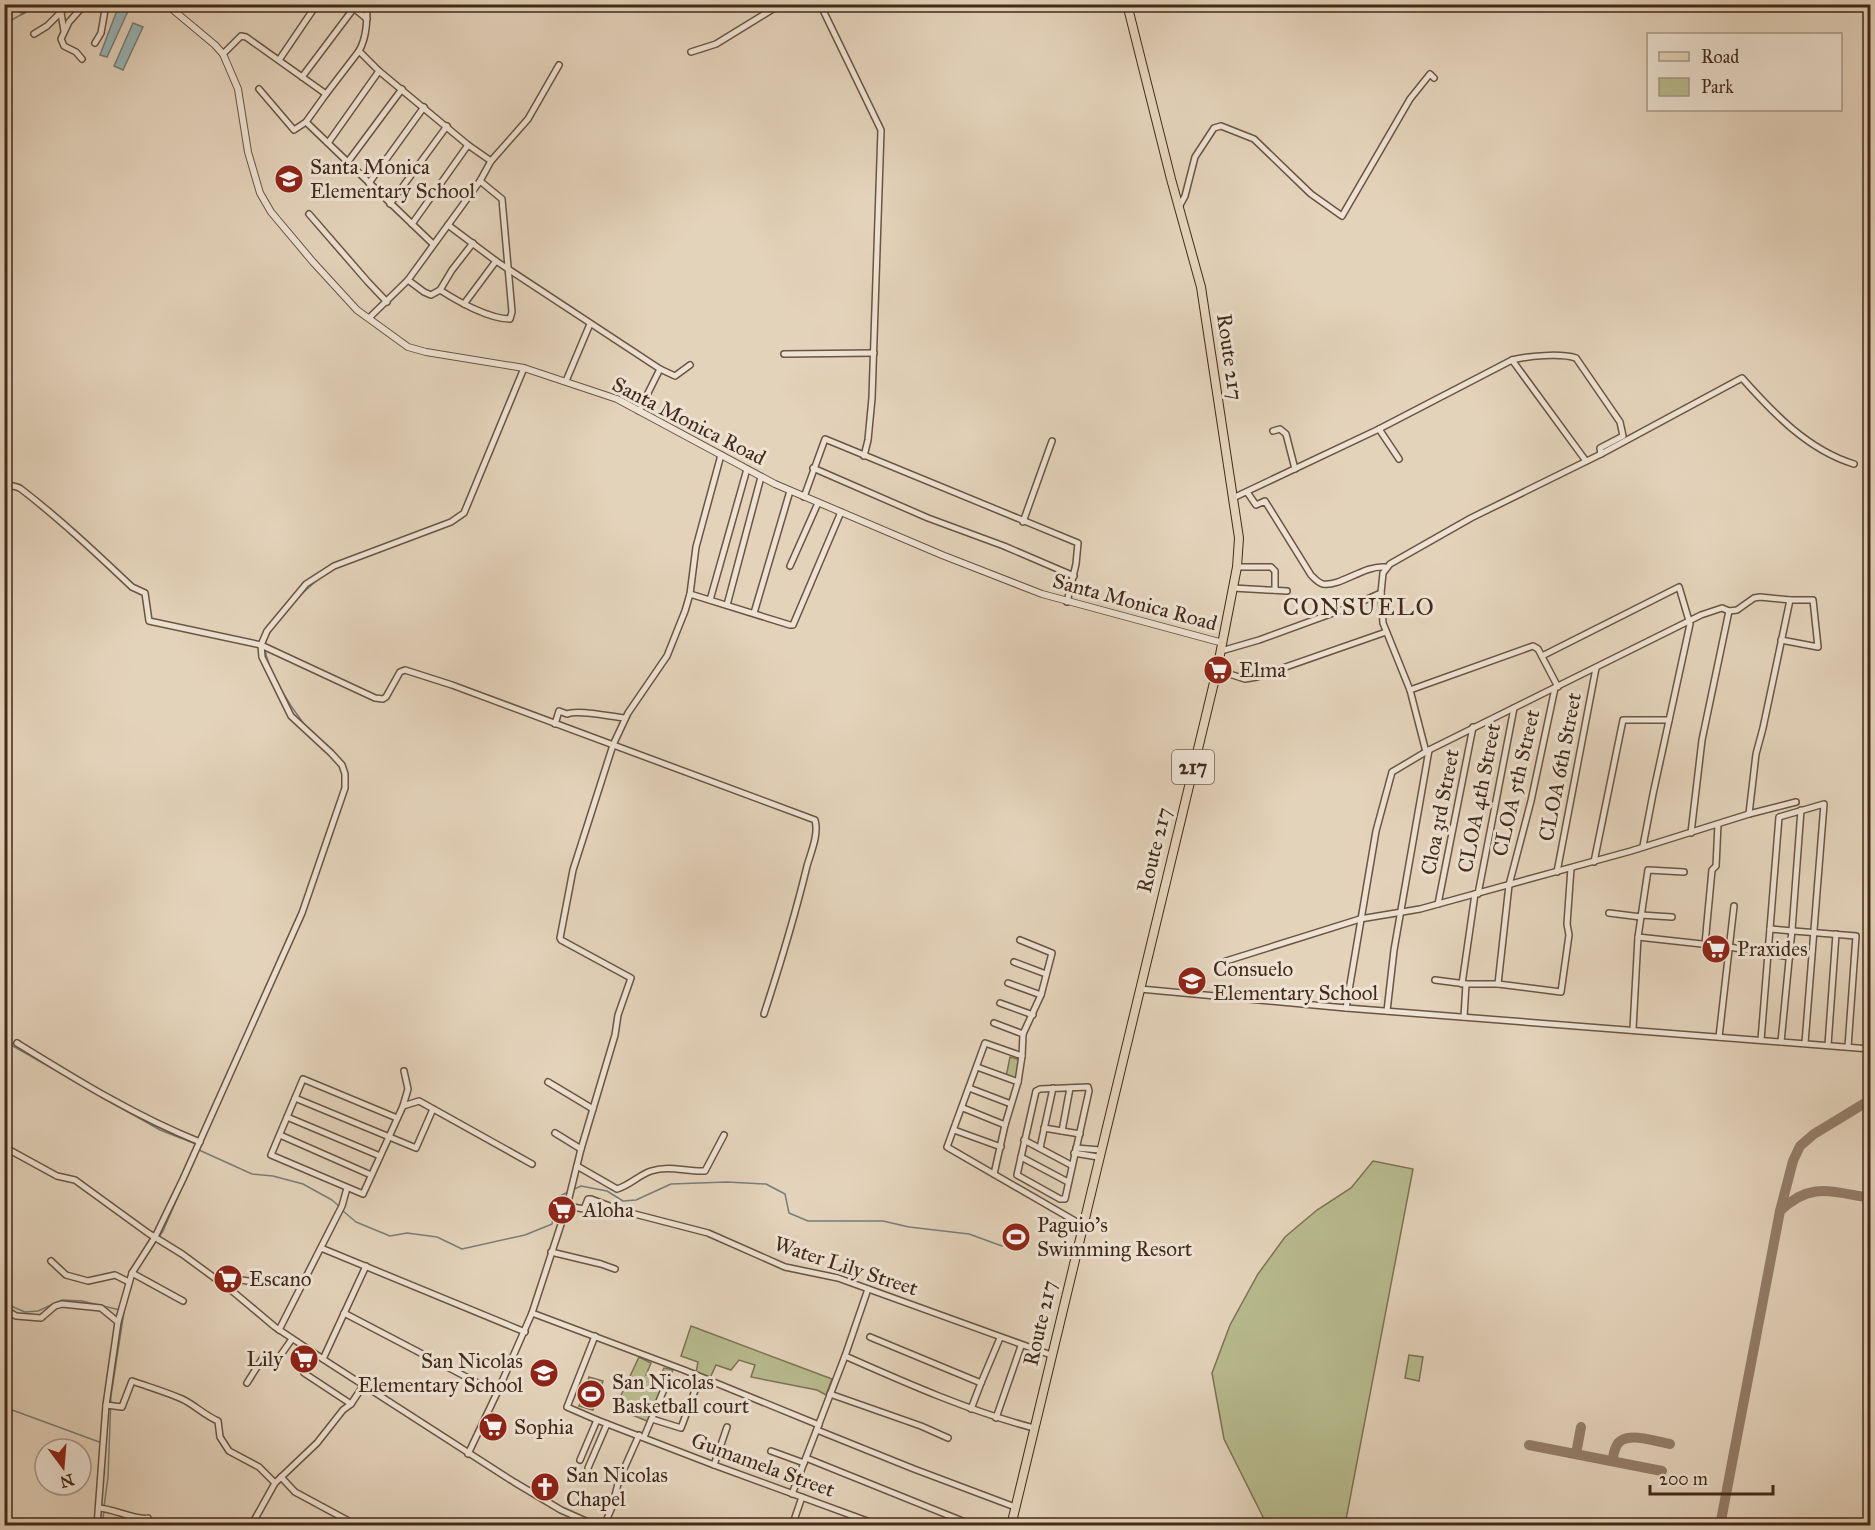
<svg xmlns="http://www.w3.org/2000/svg" width="1875" height="1530" font-family="'IM FELL Great Primer',serif">
  <style>
    .green { fill: #b7bb8e; stroke: #7d7253; stroke-width: 1.5 }
    .water { fill: #99b6ba; stroke: #777e79; stroke-width: 1.5 }
    .lines { fill: none; stroke-linecap: round; stroke-linejoin: round }
    .stream { stroke: #777e79; stroke-width: 1.5 }
    .taxiway { stroke: #947e6a; stroke-width: 10 }
    .minor-casing { stroke: #6b5441; stroke-width: 8 }
    .tertiary-casing { stroke: #6b5441; stroke-width: 8 }
    .primary-casing { stroke: #432a18; stroke-width: 10 }
    .minor { stroke: #ede2d3; stroke-width: 5 }
    .tertiary { stroke: #ede2d3; stroke-width: 6 }
    .primary { stroke: #e4d3bb; stroke-width: 8 }
    .labels { text-anchor: middle; dominant-baseline: central; stroke-width: 6; stroke-linejoin: round; paint-order: stroke }
    .shield { fill: #ede2d3; stroke: #766150; stroke-width: 1.5 }
    .shield-label { font-size: 20px; font-weight: bold; fill: #432a18 }
    .poi-label { font-size: 21px; fill: #432a18; stroke: #ede2d3; text-anchor: start }
    .street-label { font-size: 21px; fill: #432a18; stroke: #ede2d3 }
    .quarter-label { font-size: 24px; letter-spacing: 1.5px; fill: #432a18; stroke: #ede2d3 }
  </style>
  <rect width="100%" height="100%" fill="#e4d3bb"/>
  <filter id="stains"><feTurbulence type="fractalNoise" baseFrequency=".00333" numOctaves="4"/><feColorMatrix values="0 0 0 0 .2 0 0 0 0 .09 0 0 0 0 .02 0 0 0 .5 -.17"/></filter>
  <radialGradient id="worn" r=".72"><stop offset=".6" stop-color="#630" stop-opacity="0"/><stop offset="1" stop-color="#630" stop-opacity=".3"/></radialGradient>
  <!-- green -->
  <g class="green">
    <polygon points="1010,1057 1021,1060 1017,1079 1006,1077"/>
    <polygon points="1373,1161 1413,1169 1345,1525 1267,1525 1224,1439 1212,1373 1230,1325 1258,1274 1285,1237 1317,1210 1351,1188"/>
    <polygon points="691,1326 832,1379 826,1395 817,1390 751,1377 755,1365 739,1360 731,1370 716,1365 710,1378 696,1373 698,1362 681,1356"/>
    <polygon points="1409,1355 1423,1357 1419,1381 1405,1378"/>
    <polygon points="639,1357 651,1363 646,1375 658,1380 664,1368 673,1370 647,1421 615,1408"/>
    <polygon points="589,1377 603,1381 593,1410 579,1406"/>
  </g>
  <!-- water -->
  <g class="water">
    <polygon points="119,5 129,9 107,57 100,55"/>
    <polygon points="133,23 143,27 123,70 114,66"/>
  </g>
  <g class="lines">
    <!-- stream -->
    <g class="stream">
      <polyline points="4,24 41,4"/>
      <path d="M265,644C271,623 299,596 316,581"/>
      <path d="M265,649C268,672 290,706 304,724C314,737 329,744 338,757"/>
      <polyline points="4,1050 9,1044 13,1046 160,1130 196,1144"/>
      <polyline points="199,1150 252,1174 273,1176 303,1184 332,1200 340,1207"/>
      <polyline points="572,1190 581,1186 607,1191 623,1201 636,1200 671,1184 727,1182 766,1184 785,1194 789,1213 808,1221 883,1221 909,1227 969,1234 1002,1246"/>
      <polyline points="343,1211 356,1222 390,1236 407,1233 437,1237 462,1249 525,1235 552,1224 556,1198 568,1192"/>
      <polyline points="138,1268 163,1231 190,1169"/>
      <polyline points="4,1303 25,1312 38,1311 62,1300 82,1301 120,1310"/>
      <polyline points="4,1407 102,1443"/>
      <polyline points="104,1507 108,1477 111,1396 124,1312"/>
      <polyline points="102,1526 104,1511"/>
    </g>
    <!-- taxiway -->
    <g class="taxiway">
      <polyline points="1780,1211 1793,1161 1800,1146 1814,1134 1870,1100"/>
      <polyline points="1529,1445 1662,1471"/>
      <polyline points="1576,1454 1581,1427"/>
      <path d="M1613,1461C1613,1457 1614,1451 1616,1447C1623,1429 1656,1442 1670,1444"/>
      <path d="M1720,1526L1780,1211C1811,1181 1832,1192 1870,1198"/>
    </g>
    <!-- minor casing -->
    <g class="minor-casing">
      <g id="minor">
        <polyline points="349,4 367,19"/>
        <polyline points="820,4 881,130 872,398 868,440 864,456"/>
        <polyline points="23,10 25,4"/>
        <polyline points="61,13 64,31"/>
        <polyline points="34,34 47,26 69,4"/>
        <polyline points="95,43 101,33 106,4"/>
        <path d="M359,51C367,37 367,20 367,4"/>
        <polyline points="691,52 716,44 781,4"/>
        <polyline points="223,54 241,36 246,37 326,94 359,51 379,71 468,145 491,161"/>
        <polyline points="82,59 76,52 64,46 61,39 69,22 85,4"/>
        <polyline points="279,60 317,4"/>
        <polyline points="302,77 354,8"/>
        <polyline points="259,89 294,130 306,122 326,94"/>
        <polyline points="306,122 433,244"/>
        <polyline points="328,143 379,71"/>
        <polyline points="347,163 402,89"/>
        <polyline points="369,183 424,107"/>
        <polyline points="390,204 447,126"/>
        <polyline points="1179,207 1185,196 1195,157 1214,128 1221,126 1254,139 1311,194 1342,216 1410,99 1430,74 1434,78"/>
        <polyline points="309,214 368,282 387,302"/>
        <polyline points="412,224 468,145"/>
        <polyline points="448,225 496,261 660,369 675,376 690,365"/>
        <path d="M408,280L424,292L431,295L440,290C457,301 489,319 510,319L512,312L502,199L480,181"/>
        <polyline points="440,290 452,270 473,243"/>
        <polyline points="464,304 496,261"/>
        <polyline points="369,318 408,280 480,181 491,161 528,119 559,65"/>
        <polyline points="784,354 874,353"/>
        <polyline points="1512,360 1586,461"/>
        <polyline points="566,381 590,324"/>
        <polyline points="639,411 660,369"/>
        <polyline points="1379,429 1399,459"/>
        <polyline points="1273,431 1280,429 1286,434 1295,469"/>
        <polyline points="813,468 928,518 1004,546 1074,576"/>
        <path d="M4,483C10,487 16,485 21,489C60,519 96,553 132,587L145,593L149,621L261,645L375,698L383,699L386,697L400,672L405,670L452,685L815,820C819,834 811,852 807,866C795,916 780,965 764,1014"/>
        <path d="M1247,492L1256,505L1265,501L1311,575C1314,578 1318,583 1323,584C1340,587 1364,565 1385,567"/>
        <polyline points="804,497 825,439 1078,543 1076,564 1067,602"/>
        <path d="M1233,498L1379,429L1512,360C1528,356 1560,353 1576,358L1620,422L1623,436L1600,448L1601,454"/>
        <polyline points="1023,522 1052,441"/>
        <polyline points="790,566 818,503"/>
        <polyline points="1237,567 1271,567 1275,571 1275,590"/>
        <polyline points="1233,588 1287,591"/>
        <polyline points="690,594 790,625 793,625 841,512"/>
        <polyline points="710,600 747,469"/>
        <polyline points="727,605 761,477"/>
        <polyline points="754,613 790,491"/>
        <polyline points="1781,640 1818,647 1813,600 1790,600"/>
        <polyline points="1221,651 1259,640 1347,608 1381,593"/>
        <polyline points="1542,656 1679,587 1690,624 1653,794 1643,846"/>
        <polyline points="1217,670 1245,679 1257,677 1386,632"/>
        <polyline points="1410,690 1533,646 1538,649 1558,687"/>
        <path d="M555,724L559,711L567,714C578,709 611,717 625,718"/>
        <path d="M1426,752L1410,690L1383,623L1381,593L1383,573L1390,564L1471,518L1601,454L1742,378C1773,413 1808,450 1854,464"/>
        <polyline points="1691,833 1702,740 1729,611"/>
        <polyline points="1594,862 1623,720 1669,720"/>
        <polyline points="1557,872 1596,668"/>
        <polyline points="1684,872 1648,870 1638,937 1729,947 1790,957"/>
        <polyline points="1478,894 1514,708"/>
        <polyline points="1438,904 1473,727"/>
        <polyline points="1609,913 1641,917"/>
        <polyline points="1641,915 1672,917"/>
        <polyline points="1770,929 1856,936 1848,1047"/>
        <polyline points="1705,944 1712,870 1716,866 1718,824"/>
        <polyline points="1226,961 1360,919 1420,909 1631,851 1749,814 1796,802"/>
        <polyline points="1014,962 1046,974"/>
        <polyline points="1435,980 1466,984 1464,1017"/>
        <polyline points="1008,983 1041,995"/>
        <polyline points="1462,984 1475,894"/>
        <polyline points="1466,984 1498,984 1561,992 1569,935 1567,924 1571,868"/>
        <polyline points="1498,984 1509,885 1531,801 1555,688"/>
        <polyline points="1140,989 1346,1008 1870,1049"/>
        <polyline points="1000,1003 1033,1015"/>
        <polyline points="1346,1008 1376,831 1392,772 1429,750 1701,615 1722,608 1729,611 1737,610 1754,598 1760,597 1790,600 1763,728 1756,754 1749,814"/>
        <polyline points="1387,1011 1394,950 1429,750"/>
        <polyline points="994,1023 1023,1034"/>
        <polyline points="1633,1029 1638,937"/>
        <polyline points="1719,1037 1734,906"/>
        <polyline points="1761,1040 1779,817 1824,804 1805,1043"/>
        <polyline points="1781,1042 1792,930 1801,810"/>
        <path d="M17,1043C77,1080 135,1116 200,1142"/>
        <polyline points="1828,1045 1836,934"/>
        <polyline points="1022,1056 985,1043 947,1147 1082,1225"/>
        <polyline points="977,1067 1018,1082"/>
        <polyline points="548,1082 593,1109"/>
        <polygon points="1088,1087 1089,1091 1065,1199 1060,1199 1017,1175 1036,1091 1040,1089"/>
        <polyline points="969,1088 1011,1104"/>
        <polyline points="295,1098 416,1148 433,1109"/>
        <polyline points="403,1106 419,1101 532,1164"/>
        <polyline points="963,1108 1005,1125"/>
        <polyline points="287,1117 380,1156"/>
        <polyline points="397,1118 303,1079 271,1155 363,1194 403,1106 408,1089 404,1071"/>
        <polyline points="1044,1128 1080,1134"/>
        <polyline points="954,1130 1001,1147"/>
        <polyline points="1062,1131 1070,1088"/>
        <polyline points="555,1133 581,1149"/>
        <polyline points="280,1135 371,1175"/>
        <polyline points="1024,1140 1071,1165"/>
        <polyline points="4,1147 57,1176 75,1180 148,1233 182,1254 231,1290 275,1327 329,1363 514,1482 561,1510 597,1526"/>
        <polyline points="1040,1148 1053,1088"/>
        <polyline points="1076,1148 1100,1150"/>
        <polyline points="1074,1153 1098,1157"/>
        <polyline points="1021,1157 1068,1182"/>
        <path d="M577,1166L617,1189C630,1185 639,1175 651,1171C670,1165 686,1172 705,1171L724,1135"/>
        <polyline points="994,1174 1005,1125 1018,1082 1022,1056 1023,1034 1041,995 1052,953 1020,940"/>
        <polyline points="567,1206 584,1209 588,1199 591,1199 623,1211 708,1233 785,1267 838,1278 1051,1355"/>
        <polyline points="321,1248 525,1332"/>
        <polyline points="551,1252 601,1264 615,1269"/>
        <polyline points="51,1261 66,1275 88,1281 115,1275 129,1282"/>
        <polyline points="132,1273 183,1301"/>
        <polyline points="224,1285 227,1278 262,1283"/>
        <polyline points="4,1309 16,1316 41,1318 55,1306 62,1304 101,1308 118,1322"/>
        <polyline points="344,1313 497,1393"/>
        <polyline points="532,1313 684,1370 819,1425"/>
        <polyline points="279,1330 342,1206 347,1188"/>
        <polyline points="595,1336 567,1407 597,1420 714,1465 881,1526"/>
        <polyline points="870,1337 981,1383 1000,1338"/>
        <path d="M845,1356C906,1383 969,1411 1034,1428"/>
        <polyline points="323,1359 366,1266"/>
        <polyline points="304,1373 351,1404"/>
        <polyline points="247,1383 262,1359 273,1366 292,1339"/>
        <polyline points="830,1394 921,1426 948,1438"/>
        <path d="M106,1405L122,1407L132,1381C149,1387 166,1392 182,1399C195,1405 204,1415 218,1421L220,1437L229,1451L259,1467L275,1483"/>
        <polyline points="971,1409 981,1383"/>
        <polyline points="996,1418 1021,1346"/>
        <polyline points="652,1419 681,1428 700,1377"/>
        <polyline points="817,1430 914,1469 1015,1507"/>
        <polyline points="644,1437 665,1387"/>
        <polyline points="771,1451 804,1463"/>
        <polyline points="468,1454 497,1393 532,1313 567,1206 581,1149 615,1035 618,1015 631,978 561,940 560,938 573,870 613,745 628,713 667,656 685,611 690,594 696,547 721,455"/>
        <polyline points="806,1458 975,1526"/>
        <polyline points="580,1460 597,1420"/>
        <polyline points="714,1465 727,1427"/>
        <polyline points="588,1468 607,1424"/>
        <polyline points="281,1477 295,1492 358,1526"/>
        <polyline points="792,1494 845,1356 868,1289"/>
        <path d="M99,1508C114,1509 138,1521 148,1518"/>
        <polyline points="97,1526 106,1405 118,1322 132,1273 155,1237 183,1179 302,913 345,788 345,774 342,765 331,753 291,716 262,657 261,645 267,631 306,584 334,566 451,522 464,513 524,368"/>
        <polyline points="251,1526 275,1483 317,1443 343,1410 351,1404 363,1386"/>
        <polyline points="604,1526 612,1507 619,1480 639,1435"/>
        <polyline points="792,1526 802,1497"/>
      </g>
    </g>
    <!-- tertiary casing -->
    <g class="tertiary-casing">
      <polyline id="tertiary" points="166,4 215,45 223,54 238,89 248,152 260,193 271,212 313,262 357,310 408,347 426,352 524,368 617,399 775,484 942,555 1042,594 1223,643"/>
    </g>
    <!-- primary casing -->
    <g class="primary-casing">
      <polyline id="primary" points="1011,1526 1217,670 1237,567 1239,538 1201,287 1171,179 1127,4"/>
    </g>
    <!-- minor -->
    <use href="#minor" class="minor"/>
    <!-- tertiary -->
    <use href="#tertiary" class="tertiary"/>
    <!-- primary -->
    <use href="#primary" class="primary"/>
  </g>
  <!-- icons -->
  <defs>
    <g id="school-disc" transform="scale(1.5)"><circle r="9.5" fill="#8f2418" stroke="#ede2d3"/><path d="M0-5L7-2L0 1L-7-2ZM-4 1L0 2.5L4 1V4Q0 6-4 4Z" fill="#fff"/></g>
    <g id="supermarket-disc" transform="scale(1.5)"><circle r="9.5" fill="#8f2418" stroke="#ede2d3"/><path d="M-6-5.5h2.5l.6 2H6L4.5 2H-2.5L-4.4-4H-6ZM-1.5 3.2a1.3 1.3 0 1 0 .1 0ZM3 3.2a1.3 1.3 0 1 0 .1 0Z" fill="#fff"/></g>
    <g id="stadium-disc" transform="scale(1.5)"><circle r="9.5" fill="#8f2418" stroke="#ede2d3"/><path d="M0-5a6.5 5 0 1 0 0 10a6.5 5 0 1 0 0-10ZM-3.5-1.8h7v3.6h-7Z" fill="#fff"/></g>
    <g id="church-disc" transform="scale(1.5)"><circle r="9.5" fill="#8f2418" stroke="#ede2d3"/><path d="M-1.2-6h2.4v3.5h3.3v2.4h-3.3V6h-2.4V-.1h-3.3v-2.4h3.3Z" fill="#fff"/></g>
  </defs>
  <g fill-rule="evenodd">
    <use href="#school-disc" x="289" y="179"/>
    <use href="#supermarket-disc" x="1218" y="670"/>
    <use href="#supermarket-disc" x="1716" y="949"/>
    <use href="#school-disc" x="1192" y="981"/>
    <use href="#supermarket-disc" x="562" y="1210"/>
    <use href="#stadium-disc" x="1016" y="1237"/>
    <use href="#supermarket-disc" x="228" y="1279"/>
    <use href="#supermarket-disc" x="304" y="1359"/>
    <use href="#school-disc" x="544" y="1373"/>
    <use href="#stadium-disc" x="591" y="1394"/>
    <use href="#supermarket-disc" x="493" y="1427"/>
    <use href="#church-disc" x="545" y="1487"/>
  </g>
  <g class="labels">
    <!-- shield labels -->
    <rect class="shield" x="1172" y="750" width="42" height="34" rx="4.5"/>
    <g class="shield-label">
      <text x="1193" y="767">217</text>
    </g>
    <!-- poi labels -->
    <g class="poi-label">
      <text x="310" y="167">Santa Monica<tspan x="310" dy="24">Elementary School</tspan></text>
      <text x="1239" y="670">Elma</text>
      <text x="1737" y="949">Praxides</text>
      <text x="1213" y="969">Consuelo<tspan x="1213" dy="24">Elementary School</tspan></text>
      <text x="583" y="1210">Aloha</text>
      <text x="1037" y="1225">Paguio's<tspan x="1037" dy="24">Swimming Resort</tspan></text>
      <text x="249" y="1279">Escano</text>
      <text x="283" y="1359" text-anchor="end">Lily</text>
      <text x="523" y="1361" text-anchor="end">San Nicolas<tspan x="523" dy="24">Elementary School</tspan></text>
      <text x="612" y="1382">San Nicolas<tspan x="612" dy="24">Basketball court</tspan></text>
      <text x="514" y="1427">Sophia</text>
      <text x="566" y="1475">San Nicolas<tspan x="566" dy="24">Chapel</tspan></text>
    </g>
    <!-- street labels -->
    <g class="street-label">
      <text transform="translate(1230 357) rotate(82)">Route 217</text>
      <text transform="translate(689 421) rotate(27)">Santa Monica Road</text>
      <text transform="translate(1135 602) rotate(15)">Santa Monica Road</text>
      <text transform="translate(1560 767) rotate(-79)">CLOA 6th Street</text>
      <text transform="translate(1516 783) rotate(-77)">CLOA 5th Street</text>
      <text transform="translate(1479 798) rotate(-79)">CLOA 4th Street</text>
      <text transform="translate(1440 812) rotate(-79)">Cloa 3rd Street</text>
      <text transform="translate(1154 850) rotate(-76)">Route 217</text>
      <text transform="translate(846 1266) rotate(18)">Water Lily Street</text>
      <text transform="translate(1040 1323) rotate(-77)">Route 217</text>
      <text transform="translate(763 1465) rotate(20)">Gumamela Street</text>
    </g>
    <!-- quarter labels -->
    <g class="quarter-label">
      <text x="1359" y="607">CONSUELO</text>
    </g>
  </g>
  <!-- margin -->
  <rect width="1875" height="1530" fill="none" stroke="#e4d3bb" stroke-width="24"/>
  <rect x="6" y="6" width="1863" height="1518" fill="none" stroke="#432a18" stroke-width="3"/>
  <rect x="12" y="12" width="1851" height="1506" fill="none" stroke="#432a18" stroke-width="1.5"/>
  <!-- legend -->
  <rect x="1647" y="33" width="195" height="78" fill="#ede2d3" stroke="#a99888" stroke-width="1.5"/>
  <rect x="1659" y="52" width="30" height="9" fill="#e4d3bb" stroke="#a99888" stroke-width="1.5"/>
  <text x="1701" y="63" font-size="18" fill="#432a18">Road</text>
  <rect x="1659" y="78" width="30" height="18" fill="#b7bb8e" stroke="#a99888" stroke-width="1.5"/>
  <text x="1701" y="93" font-size="18" fill="#432a18">Park</text>
  <!-- north arrow -->
  <g transform="translate(63 1467) rotate(164)"><circle r="28" fill="#ede2d3" stroke="#a99888" stroke-width="1.5"/>
  <path d="M0-4.5L10 22L0 15L-10 22Z" fill="#8f2418"/>
  <text y="-9" font-size="16" font-weight="bold" text-anchor="middle" fill="#432a18">N</text>
  </g>
  <!-- scale -->
  <path d="M1650 1485v9h123v-9" fill="none" stroke="#432a18" stroke-width="3"/>
  <text x="1659" y="1485" font-size="18" fill="#432a18" stroke="#ede2d3" stroke-width="4.5" paint-order="stroke">200 m</text>
  <rect width="100%" height="100%" filter="url(#stains)"/>
  <rect width="100%" height="100%" fill="url(#worn)"/>
</svg>
